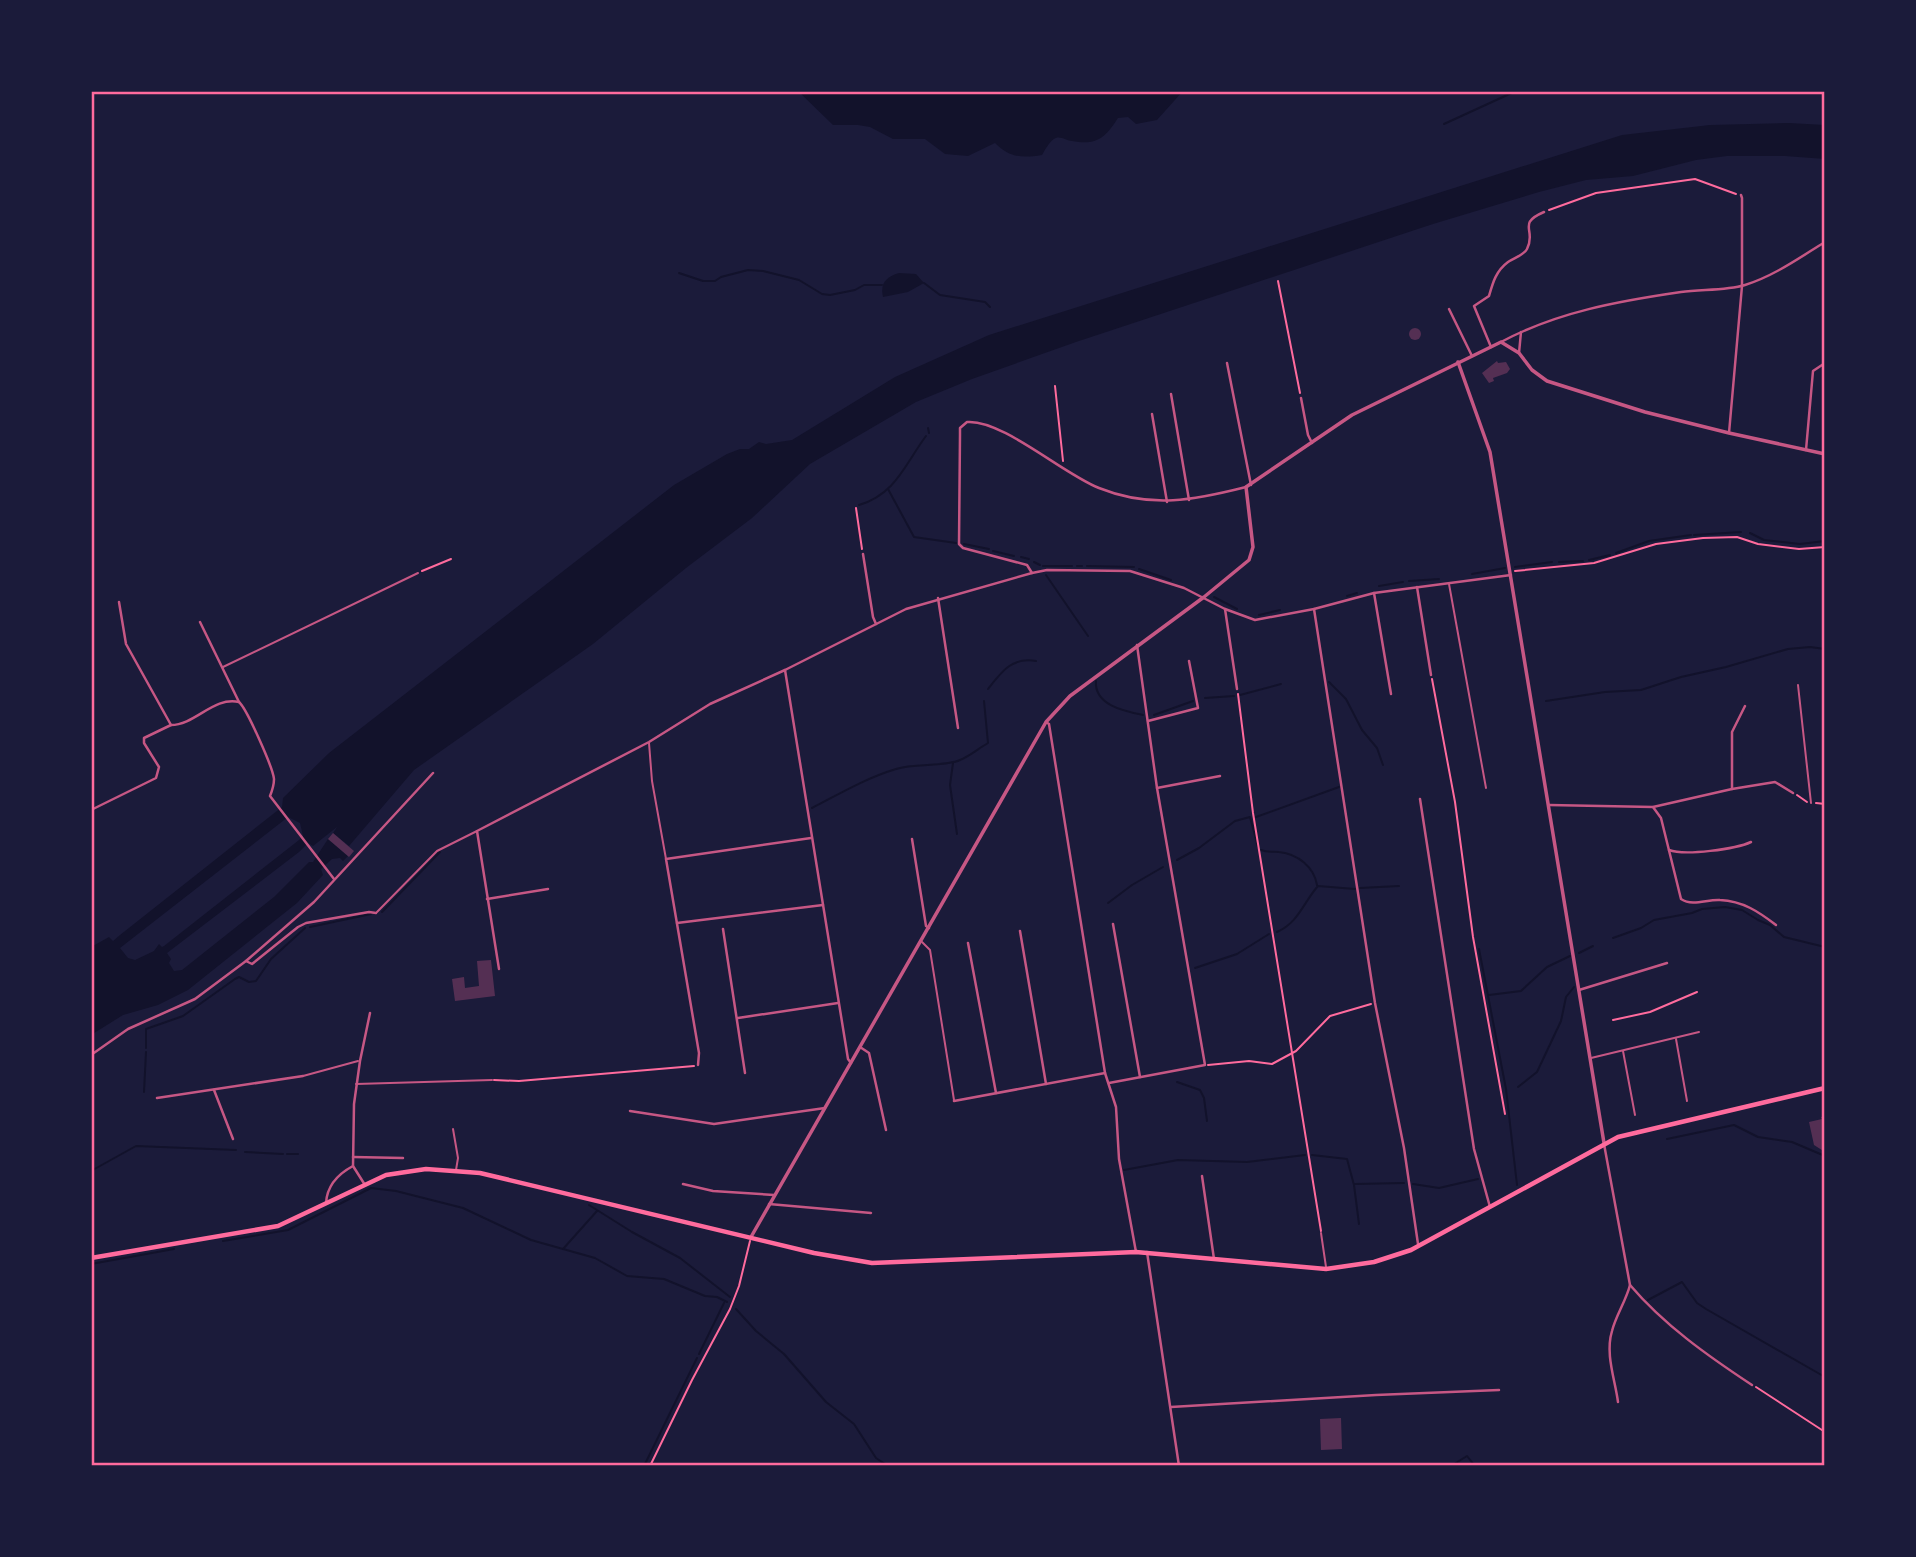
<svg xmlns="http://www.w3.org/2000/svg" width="1916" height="1557" font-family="'Open Sans',sans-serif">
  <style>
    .water { fill: #12122b; fill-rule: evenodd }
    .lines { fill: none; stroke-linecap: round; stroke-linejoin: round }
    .stream { stroke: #12122b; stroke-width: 2 }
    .building { fill: #542f53 }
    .path { stroke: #ff6b9d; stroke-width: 2 }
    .service { stroke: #c65784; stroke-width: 2 }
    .minor { stroke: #c65784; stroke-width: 2.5 }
    .tertiary { stroke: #c65784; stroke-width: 3.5 }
    .secondary { stroke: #ff6b9d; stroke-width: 4.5 }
    .neatline { fill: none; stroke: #ff6b9d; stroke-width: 2.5 }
  </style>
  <rect width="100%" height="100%" fill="#1b1b3a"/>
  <!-- water -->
  <g class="water">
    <path d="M798,91H1183L1157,120L1136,124L1128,117L1118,118C1106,137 1097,146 1072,141C1067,141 1061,136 1056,138C1050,140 1045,150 1042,155C1022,158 1010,158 995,143L968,156L945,154L925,139H893L870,127L858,125H833Z"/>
    <path d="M1789,123L1825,125V159L1785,156H1727L1696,160L1633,176L1586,180L1539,192L1433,224L1076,342L972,379L916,402L810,464L752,518L686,568L593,644L414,770L349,846L333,833L337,827L313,846L308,843L299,852L167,953L171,959L169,963L174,971L182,970L274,897L309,862H313L328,839L348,856L343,861L340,858L332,859L321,869L323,875L297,903L188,990L158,1005L123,1015L91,1035V947L109,937L113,941L120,935L282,807L283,798L329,753L674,485L727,454L740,449H749L759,442L766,444L792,440L895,377L989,335L1622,135L1710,125ZM288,817L300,823L303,836L299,840L164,946L162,947L159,944L154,951L135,960L128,958L120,948Z"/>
    <path d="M899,273L916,274L924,283L908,292L883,297C880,283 886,277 899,273Z"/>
  </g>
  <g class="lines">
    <!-- stream -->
    <g class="stream">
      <polyline points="1444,124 1516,91"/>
      <polyline points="679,273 703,281 715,281 721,277 748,270 763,271 799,280 822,294 830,295 855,290 864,285 882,285"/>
      <polyline points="924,283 940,295 985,302 990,307"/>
      <polyline points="928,428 929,433"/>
      <polyline points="888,489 914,537 956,543"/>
      <path d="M859,505C896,494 905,464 926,436"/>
      <polyline points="1750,533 1764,540 1800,544 1825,541"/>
      <polyline points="1694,535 1741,532"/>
      <polyline points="964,544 989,549"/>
      <polyline points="993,551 1014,556"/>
      <polyline points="1616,553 1649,541 1691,535"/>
      <polyline points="1021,557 1029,559"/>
      <polyline points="1589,560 1610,555"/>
      <polyline points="1034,562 1040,565"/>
      <polyline points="1559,562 1583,561"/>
      <polyline points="1043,566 1072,566"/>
      <polyline points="1077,566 1082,566"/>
      <polyline points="1087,566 1134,567"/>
      <polyline points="1515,567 1552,562"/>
      <polyline points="1139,569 1171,580"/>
      <polyline points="1472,574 1505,568"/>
      <polyline points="1046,575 1088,636"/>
      <polyline points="1409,581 1439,579"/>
      <polyline points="1379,586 1403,582"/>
      <polyline points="1347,596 1357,593"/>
      <polyline points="1214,597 1237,609"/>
      <polyline points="1259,615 1280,610"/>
      <path d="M1096,681C1094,705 1124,711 1143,715"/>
      <polyline points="1329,682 1346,699 1362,730 1377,748 1383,765"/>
      <path d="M988,689C1002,671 1012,657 1036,661"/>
      <polyline points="1240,695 1281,684"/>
      <polyline points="1205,698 1234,696"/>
      <polyline points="1546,701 1605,692 1641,690 1681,677 1726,667 1788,649 1810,647 1825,649"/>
      <polyline points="1154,715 1193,701"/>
      <polyline points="953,763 950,785 957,834"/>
      <path d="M812,808C839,794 866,778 896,769C914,763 946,767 960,760C970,756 979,748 988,743L984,701"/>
      <polyline points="1256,817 1339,787"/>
      <path d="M1261,850C1268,853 1272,851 1279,852C1298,854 1314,867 1317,885"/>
      <polyline points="1177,860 1199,848 1235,821 1250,817 1258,847"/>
      <polyline points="1360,888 1399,886"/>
      <polyline points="1108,903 1132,885 1163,867"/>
      <polyline points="382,912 440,852"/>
      <polyline points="310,927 371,914"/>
      <path d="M1277,932C1299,922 1303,903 1318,886L1355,889"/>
      <polyline points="1613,938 1641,928 1654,920 1692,913 1702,909 1725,907 1742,910 1758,920 1770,925 1784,937 1825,947"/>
      <polyline points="1479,949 1506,1089 1517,1185"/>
      <polyline points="1579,953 1593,946"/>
      <polyline points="1195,968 1237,954 1269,934"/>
      <polyline points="1489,995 1521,991 1547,967 1570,956"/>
      <polyline points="146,1048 146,1029 183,1016 235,979 239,977 249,982 256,981 271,959 305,928"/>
      <polyline points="1177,1082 1200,1090 1204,1098 1207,1121"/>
      <polyline points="1518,1087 1537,1072 1561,1021 1566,997 1574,987"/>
      <polyline points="144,1092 146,1052"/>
      <polyline points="1667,1139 1734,1125 1758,1137 1792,1142 1825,1156"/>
      <polyline points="245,1152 283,1154"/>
      <polyline points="287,1154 298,1154"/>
      <polyline points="1312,1155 1347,1159 1354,1185 1359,1224"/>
      <polyline points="1124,1170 1178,1160 1247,1162 1305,1155"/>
      <polyline points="91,1171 136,1146 236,1150"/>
      <polyline points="1355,1184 1404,1183"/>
      <polyline points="1413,1184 1439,1188 1478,1179"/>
      <polyline points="589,1205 632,1232 680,1258 730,1297"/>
      <polyline points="223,1241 288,1230 371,1188 396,1191 463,1208 531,1240 595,1258 627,1276 664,1279 705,1296 717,1297 727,1302"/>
      <polyline points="563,1249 597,1211"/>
      <polyline points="91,1264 174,1249"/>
      <polyline points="1648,1300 1682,1282 1697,1303 1706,1309 1825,1377"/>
      <polyline points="736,1309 756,1331 784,1354 826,1402 854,1424 876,1458 888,1466"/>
      <polyline points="699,1354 724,1303"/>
      <polyline points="644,1466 697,1358"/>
      <polyline points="1451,1466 1467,1456 1475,1466"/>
    </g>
  </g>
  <!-- building -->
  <g class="building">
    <circle cx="1415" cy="334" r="6"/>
    <polygon points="1497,361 1498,363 1506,362 1510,369 1507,373 1493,378 1494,381 1489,383 1482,373"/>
    <polygon points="333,833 354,851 349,857 328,839"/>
    <polygon points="491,960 495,996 455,1001 452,979 464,977 465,988 479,986 477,961"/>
    <polygon points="1825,1116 1825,1152 1814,1145 1809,1122 1822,1119 1821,1117"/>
    <polygon points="1341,1418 1342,1449 1321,1450 1320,1419"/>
  </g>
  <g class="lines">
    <!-- path -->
    <g class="path">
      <polyline points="1549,210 1596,193 1695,179 1736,194"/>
      <polyline points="1278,281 1300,393"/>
      <polyline points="1055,386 1063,461"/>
      <polyline points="856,508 862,549"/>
      <polyline points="422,571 451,559"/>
      <polyline points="1515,571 1594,563 1656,544 1703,538 1737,537 1758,544 1799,549 1825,547"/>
      <polyline points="1432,679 1455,802 1473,937 1505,1114"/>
      <polyline points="1238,694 1253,813 1321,1231"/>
      <polyline points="1797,795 1807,802"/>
      <polyline points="1816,803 1825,804"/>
      <polyline points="1613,1020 1650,1012 1697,992"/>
      <polyline points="1208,1065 1249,1061 1272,1064 1296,1051 1330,1016 1371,1004"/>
      <polyline points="494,1080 519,1081 694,1066"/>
      <polyline points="1756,1387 1825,1432"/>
      <polyline points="650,1466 692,1380 730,1309 739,1286 750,1241"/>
    </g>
    <!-- service -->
    <g class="service">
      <polyline points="1449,584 1486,788"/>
      <polyline points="223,667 418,573"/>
      <polyline points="1798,685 1811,803"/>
      <polyline points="649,743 652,781 666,859"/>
      <polyline points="377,912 437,851 477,831"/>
      <polyline points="922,942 930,950 954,1100"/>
      <polyline points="1676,1039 1687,1101"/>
      <polyline points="1623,1051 1635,1115"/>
      <polyline points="1591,1058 1699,1032"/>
      <polyline points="303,1076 358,1061"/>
      <polyline points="356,1084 492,1080"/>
      <polyline points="453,1129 458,1158 456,1170"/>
      <polyline points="1321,1233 1326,1267"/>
    </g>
    <!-- minor -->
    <g class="minor">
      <polyline points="1449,309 1472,356"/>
      <path d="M1501,342C1557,312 1619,301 1681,292C1701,289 1725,291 1745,285C1774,276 1799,258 1825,242"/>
      <path d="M1491,347L1474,306L1489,296C1493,282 1496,271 1508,262C1514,258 1524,255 1527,249C1537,230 1516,224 1544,212"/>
      <polyline points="1519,353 1521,332"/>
      <polyline points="1227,363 1251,485"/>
      <polyline points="1171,394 1189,500"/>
      <polyline points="1301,398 1308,435 1312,443"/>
      <polyline points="1152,414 1167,502"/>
      <polyline points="1729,433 1742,286 1742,198 1741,195"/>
      <polyline points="1806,450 1813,371 1825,363"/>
      <polyline points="863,554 873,617 876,624"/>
      <path d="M1032,573L1027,565L963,548L959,544L960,434V428L967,422C1002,419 1063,474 1099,488C1151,509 1195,500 1246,487"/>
      <polyline points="1417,587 1431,675"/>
      <polyline points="1374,593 1391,694"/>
      <polyline points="938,598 958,728"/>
      <path d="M119,602L126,644L171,725C195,725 214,696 239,702"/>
      <polyline points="1225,609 1237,689"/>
      <polyline points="1314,609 1375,1003 1404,1148 1418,1244"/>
      <path d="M200,622L239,702C247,709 273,768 274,779C274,785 272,791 270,796L334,879"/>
      <polyline points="785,670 848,1059 851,1063"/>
      <polyline points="1148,721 1198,708 1189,661"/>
      <polyline points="1046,722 1049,724 1105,1073 1116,1107 1119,1159 1136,1252"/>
      <polyline points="1157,788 1220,776"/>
      <polyline points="1732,789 1732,732 1745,706"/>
      <polyline points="1420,799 1474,1149 1490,1207"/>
      <polyline points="1549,805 1653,807 1732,789 1775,782 1793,793"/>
      <path d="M1653,807L1661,818L1681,899C1693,907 1707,899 1720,900C1743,901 1759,912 1776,925"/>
      <polyline points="93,809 156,778 159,767 144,743 144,738 171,725"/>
      <polyline points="912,839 926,926 929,928"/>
      <path d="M1669,850C1685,856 1736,849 1751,842"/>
      <polyline points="487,899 548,889"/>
      <polyline points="677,923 823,905"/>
      <polyline points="1113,924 1140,1077"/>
      <polyline points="723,929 745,1073"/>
      <polyline points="1020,931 1046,1084"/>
      <polyline points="968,943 996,1093"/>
      <polyline points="246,961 252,964 298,927 306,923 369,912 376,913"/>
      <polyline points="499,969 477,831 649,742 710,704 785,670 906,609 1032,573 1047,570 1130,571 1184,588 1225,609 1255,620 1314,609 1374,593 1511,575"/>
      <polyline points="1579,990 1667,963"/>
      <polyline points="738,1018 838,1003"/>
      <polyline points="860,1047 869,1053 886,1130"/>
      <polyline points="91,1055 128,1029 195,999 246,961 314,902 433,773"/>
      <polyline points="698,1065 699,1053 666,859 811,838"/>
      <polyline points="1109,1083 1205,1065 1157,788 1137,645"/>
      <polyline points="214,1090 233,1139"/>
      <polyline points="157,1098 303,1076"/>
      <polyline points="954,1101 1105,1073"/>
      <polyline points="630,1111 714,1124 825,1108"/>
      <path d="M1604,1144L1630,1285C1664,1325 1708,1356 1752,1385"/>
      <polyline points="353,1157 403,1158"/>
      <polyline points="1202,1176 1214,1259"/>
      <polyline points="683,1184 713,1191 774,1195"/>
      <polyline points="365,1185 353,1166 354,1104 360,1061 370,1013"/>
      <path d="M326,1203C327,1186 338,1174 353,1166"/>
      <polyline points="769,1204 871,1213"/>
      <polyline points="1147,1252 1179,1466"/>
      <path d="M1618,1402C1615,1379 1605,1354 1612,1331C1616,1315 1626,1301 1630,1285"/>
      <polyline points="1171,1407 1376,1395 1499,1390"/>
    </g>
    <!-- tertiary -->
    <g class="tertiary">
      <polyline points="1458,362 1490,452 1604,1143"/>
      <polyline points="751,1237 1046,722 1070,696 1204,597 1249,560 1253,547 1246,487 1352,415 1501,342 1519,353 1532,370 1547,381 1645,412 1729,433 1825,454"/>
    </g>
    <!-- secondary -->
    <polyline class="secondary" points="91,1258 278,1226 386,1175 426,1169 480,1173 814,1253 872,1263 1136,1252 1326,1269 1374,1262 1411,1250 1618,1137 1825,1088"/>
  </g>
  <!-- border -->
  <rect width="1916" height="1557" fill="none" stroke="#1b1b3a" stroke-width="186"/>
  <rect x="93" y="93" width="1730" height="1371" class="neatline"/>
</svg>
